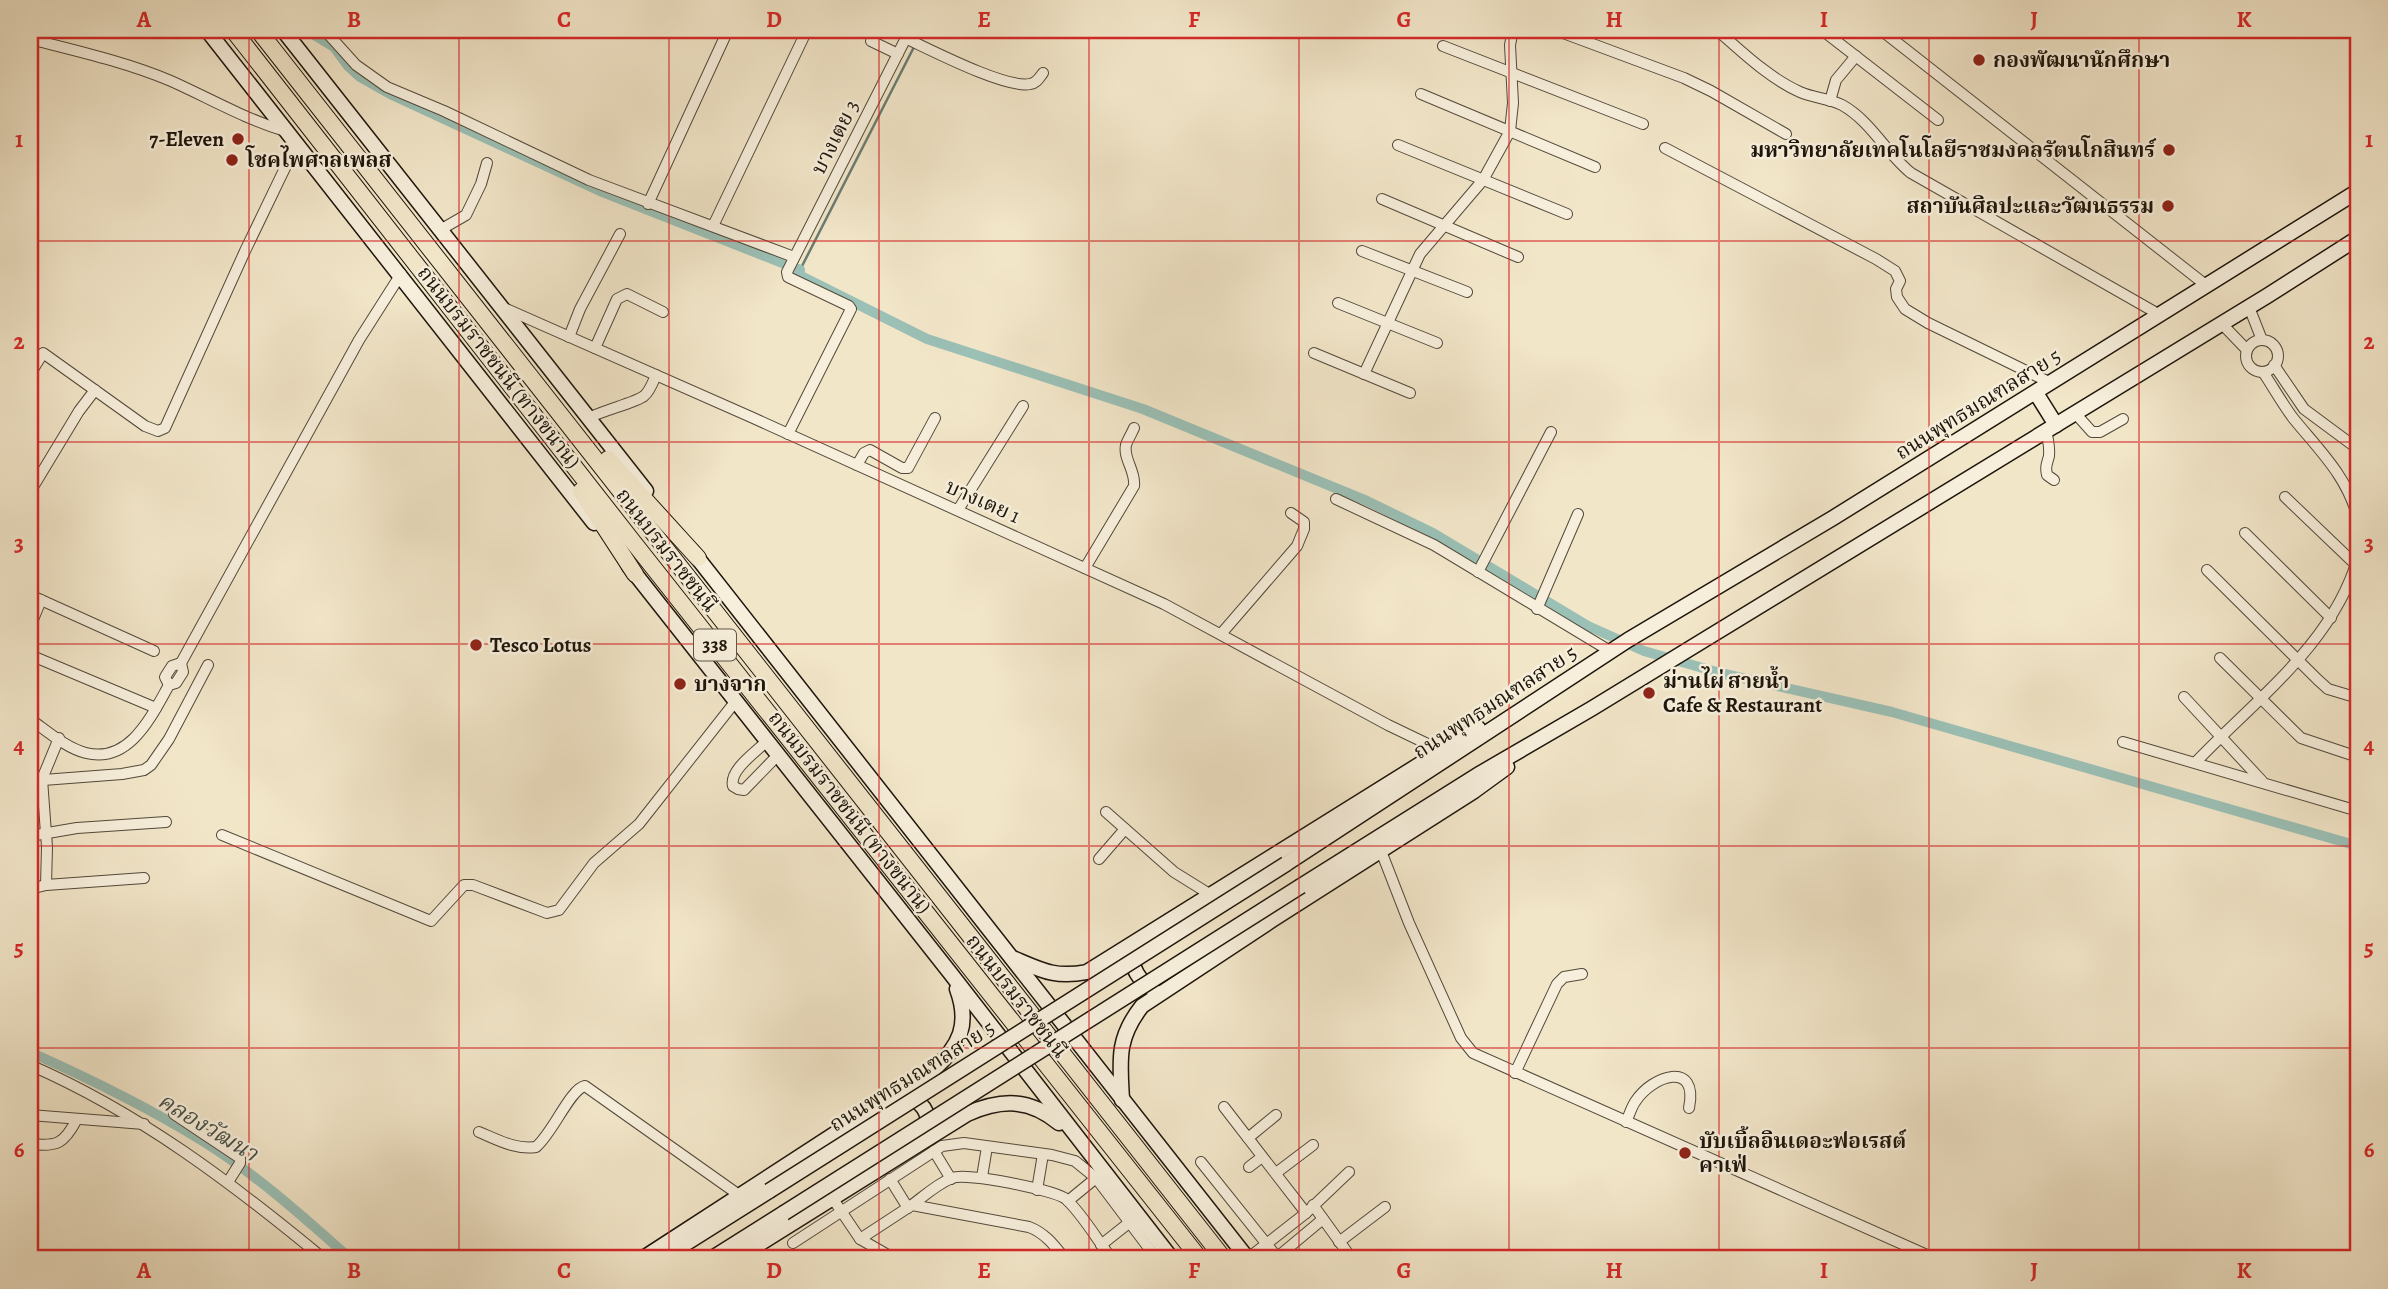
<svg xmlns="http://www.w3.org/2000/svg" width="2388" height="1289" font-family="Alegreya,'Noto Serif Thai',serif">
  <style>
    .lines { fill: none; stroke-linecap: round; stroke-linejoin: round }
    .stream { stroke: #697c72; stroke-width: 2.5 }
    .canal { stroke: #9bc0b6; stroke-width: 10 }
    .minor-casing { stroke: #52493a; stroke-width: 12 }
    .secondary-casing { stroke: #1d150b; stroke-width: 17 }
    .trunk-casing { stroke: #1d150b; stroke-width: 18 }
    .minor { stroke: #f7efdc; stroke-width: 10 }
    .secondary { stroke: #f7efdc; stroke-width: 14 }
    .trunk { stroke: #f2e6c9; stroke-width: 16 }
    .secondary-bridge-casing { stroke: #1d150b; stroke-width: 17; stroke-linecap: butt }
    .secondary-bridge { stroke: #f7efdc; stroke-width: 14 }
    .grid { fill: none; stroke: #d62828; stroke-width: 2; stroke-opacity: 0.55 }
    .poi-dot { fill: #8f2418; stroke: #f7efdc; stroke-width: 2.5 }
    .labels { text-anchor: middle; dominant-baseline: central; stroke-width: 5; stroke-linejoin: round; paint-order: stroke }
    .shield { fill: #f7efdc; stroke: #5e564a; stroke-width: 2 }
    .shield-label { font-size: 19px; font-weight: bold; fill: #1d150b }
    .poi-label { font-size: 21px; font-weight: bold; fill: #1d150b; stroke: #f7efdc; text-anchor: start }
    .street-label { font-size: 21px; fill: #1d150b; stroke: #f7efdc }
    .water-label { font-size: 23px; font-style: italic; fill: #495147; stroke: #f7efdc }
    .neatline { fill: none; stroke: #d62828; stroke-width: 2.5 }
    .grid-label { font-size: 23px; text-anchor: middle; font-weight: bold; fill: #d62828 }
  </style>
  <rect width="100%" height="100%" fill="#f2e6c9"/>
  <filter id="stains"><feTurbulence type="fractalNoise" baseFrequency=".00286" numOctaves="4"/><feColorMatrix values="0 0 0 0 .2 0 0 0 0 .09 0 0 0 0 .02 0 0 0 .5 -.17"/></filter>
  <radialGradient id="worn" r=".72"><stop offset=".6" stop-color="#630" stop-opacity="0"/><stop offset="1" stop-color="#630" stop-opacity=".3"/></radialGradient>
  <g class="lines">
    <!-- stream -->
    <g class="stream">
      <polyline points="918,39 923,30"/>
      <polyline points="800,270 915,45"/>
    </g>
    <!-- canal -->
    <g class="canal">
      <polyline points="306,30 334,47 348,66 360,77 390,94 600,191 800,270 799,275 927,339 1143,409 1367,501 1433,533 1588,626 1644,651 1720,673 1892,712 2358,846"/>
      <path d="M30,1052C88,1078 146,1106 201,1140C255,1173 303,1217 351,1259"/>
    </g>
    <!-- minor casing -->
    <g class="minor-casing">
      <g id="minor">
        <polyline points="330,30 329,35 356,65 387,87 444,111 589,180 794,257"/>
        <polyline points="1555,30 1684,78 1711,91 1786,134"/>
        <path d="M1717,30C1742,52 1769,78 1800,92C1813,98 1829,98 1842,105C1871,121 1886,153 1911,173L2153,311L2158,317"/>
        <polyline points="1822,30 1938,120"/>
        <polyline points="1881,30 2207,286"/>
        <path d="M905,38C931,50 1006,89 1030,84C1037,83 1039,78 1043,73"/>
        <path d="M30,39C77,51 126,62 171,81C209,98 245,119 285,131"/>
        <polyline points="871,41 898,54"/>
        <polyline points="1443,46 1643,124"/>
        <polyline points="1421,94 1595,167"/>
        <polyline points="1830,101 1836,80 1856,56"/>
        <polyline points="1398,145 1567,214"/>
        <polyline points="1665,148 1876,259 1895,271 1900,281 1896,289 1897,297 1905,309 1928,323 2051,383"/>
        <polyline points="1382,199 1518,257"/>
        <polyline points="648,204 728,30"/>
        <polyline points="713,226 807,30"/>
        <polyline points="440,230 466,215 481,184 487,163"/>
        <polyline points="1362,251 1467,292"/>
        <polyline points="1338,303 1437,343"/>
        <polyline points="2249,307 2262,340"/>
        <polyline points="504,308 751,417 1164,604 1388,725 1440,750"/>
        <polyline points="2222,324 2247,350"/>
        <polyline points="569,337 580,309 620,234"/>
        <circle cx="2262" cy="356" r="16"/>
        <polyline points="595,348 617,299 627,294 663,312"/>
        <polyline points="1314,353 1410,393"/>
        <polyline points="2274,365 2304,409 2358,449"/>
        <path d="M2263,372C2273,387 2282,403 2293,418C2319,450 2348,477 2358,519"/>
        <polyline points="30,374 43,353 145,426 158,431 165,428 245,251 297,143"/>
        <polyline points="1364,374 1420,254 1483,180 1510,131 1513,103 1510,45 1513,30"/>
        <polyline points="2075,413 2092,432 2100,432 2123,419"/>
        <path d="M589,418C603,410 635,403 644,396C650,391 653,382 656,375"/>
        <path d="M2046,430C2048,439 2050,447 2049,456C2047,464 2045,466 2047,475L2054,480"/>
        <polyline points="788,434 851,309 849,306 788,277 787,272 910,30"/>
        <polyline points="857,465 864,453 870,450 902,468 908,468 935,418"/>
        <polyline points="30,492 79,411 95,390"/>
        <polyline points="2285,497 2356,565"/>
        <polyline points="1336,499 1434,545 1610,651"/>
        <polyline points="958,510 1023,406"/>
        <polyline points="2245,533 2331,618"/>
        <path d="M1085,568L1134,486C1136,471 1123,459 1126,445C1128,439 1132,433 1134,428"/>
        <polyline points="2207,570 2318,680 2328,689 2358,698"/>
        <polyline points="1478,572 1551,432"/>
        <polyline points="30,595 154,651"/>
        <polyline points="1537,609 1578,514"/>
        <polyline points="30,627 41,600"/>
        <polyline points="1221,634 1297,546 1304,529 1304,522 1291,513"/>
        <polyline points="30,655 156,708"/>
        <polyline points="2220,658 2301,738 2358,757"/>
        <polyline points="169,685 165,677 172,666 181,663"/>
        <polyline points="2184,697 2262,781"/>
        <path d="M30,719C47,731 66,748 86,753C130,764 152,715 169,685L176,683L183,672L181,663L359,340L401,274"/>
        <path d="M767,741C756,752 729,770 733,786L738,789L744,790L778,755"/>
        <polyline points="2123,742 2358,811"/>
        <path d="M2196,762C2255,700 2334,643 2358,557"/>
        <polyline points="30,781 122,774 144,770 151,765 169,739 208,665"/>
        <polyline points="1106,812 1174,872 1211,895"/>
        <polyline points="222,835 431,921 464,885 473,885 547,913 559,910 594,863 639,824 735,702"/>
        <polyline points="30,836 77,828 166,822"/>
        <polyline points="1381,851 1409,923 1461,1038 1473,1053 1936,1259"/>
        <polyline points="1099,859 1125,829"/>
        <polyline points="46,885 47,847 42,779 59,738"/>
        <polyline points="30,889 46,885 144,878"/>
        <path d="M30,1065C140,1113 232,1183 324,1259"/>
        <polyline points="1515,1073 1557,984 1564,977 1582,974"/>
        <polyline points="1224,1107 1306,1213"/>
        <polyline points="174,1114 240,1158 240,1163 228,1182"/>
        <polyline points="30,1115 144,1124"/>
        <path d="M1626,1122C1629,1116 1631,1108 1635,1102C1652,1075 1699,1060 1689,1108"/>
        <path d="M479,1132C498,1140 516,1150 536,1147C553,1133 570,1089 585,1086L739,1195"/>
        <polyline points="1248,1138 1276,1115"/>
        <path d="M30,1144C57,1147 64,1144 77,1119"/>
        <polyline points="934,1151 951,1179"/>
        <polyline points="1201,1162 1277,1257"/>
        <polyline points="1249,1167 1262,1157"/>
        <polyline points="1276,1173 1313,1145"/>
        <polyline points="982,1177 987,1147"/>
        <polyline points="890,1179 908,1208"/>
        <polyline points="1037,1190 1043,1154"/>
        <polyline points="833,1199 860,1239 895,1259"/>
        <polyline points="1068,1201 1096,1178"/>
        <path d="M912,1205C924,1196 937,1184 952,1178C966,1172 1055,1190 1066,1199C1084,1216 1097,1240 1112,1259"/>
        <polyline points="1313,1205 1352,1259"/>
        <path d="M860,1239L912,1205L1029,1227C1045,1233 1054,1245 1065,1259"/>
        <polyline points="1339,1242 1385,1207"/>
        <polyline points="793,1243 942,1146 964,1143 1052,1155 1075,1161 1096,1178 1157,1259"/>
        <polyline points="1101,1245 1130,1222"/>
        <polyline points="1247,1259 1306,1213 1349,1172"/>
        <polyline points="1275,1259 1323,1219"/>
        <polyline points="1394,1259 1401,1255"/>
      </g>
    </g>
    <!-- secondary casing -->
    <g class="secondary-casing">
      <g id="secondary">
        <polyline points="207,30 594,523"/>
        <polyline points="283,30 646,491"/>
        <polyline points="2036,393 2056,425"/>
        <polyline points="692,551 1248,1259"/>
        <polyline points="629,566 951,974 1172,1259"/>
        <polyline points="1286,864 1628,640 1833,518 2358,191"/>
        <polyline points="1301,886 1481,773 1591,709 2267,296 2358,238"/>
        <path d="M1135,952C1128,967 1141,982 1153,989"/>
        <path d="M1015,959C1043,971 1056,978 1087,972L1478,728"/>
        <path d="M905,1094C922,1103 930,1110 928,1131"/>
        <path d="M1122,1100C1120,1061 1116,1039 1142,1006L1272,920L1474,791L1507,767"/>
        <path d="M642,1259L933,1070C960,1046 970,1024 957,989"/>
        <polyline points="661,1259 769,1191"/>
        <polyline points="711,1259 784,1213"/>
        <path d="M735,1259L967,1114C1001,1099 1029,1098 1059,1123"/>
      </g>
    </g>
    <!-- trunk casing -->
    <g class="trunk-casing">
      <g id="trunk">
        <polyline points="233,30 630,538 1200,1259"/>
        <polyline points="258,30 1224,1259"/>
        <polyline points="608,459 698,558"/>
        <polyline points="581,491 635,574"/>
      </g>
    </g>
    <!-- minor -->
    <use href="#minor" class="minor"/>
    <!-- secondary -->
    <use href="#secondary" class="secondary"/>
    <!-- trunk -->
    <use href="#trunk" class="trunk"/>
    <!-- secondary-bridge casing -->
    <g class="secondary-bridge-casing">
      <g id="secondary-bridge">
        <polyline points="769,1191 1286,864"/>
        <polyline points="784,1213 1301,886"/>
      </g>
    </g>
    <!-- secondary-bridge -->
    <use href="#secondary-bridge" class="secondary-bridge"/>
  </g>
  <!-- grid -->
  <path class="grid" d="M249,30V1259M459,30V1259M669,30V1259M879,30V1259M1089,30V1259M1299,30V1259M1509,30V1259M1719,30V1259M1929,30V1259M2139,30V1259M30,241H2358M30,442H2358M30,644H2358M30,846H2358M30,1048H2358"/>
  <!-- markers -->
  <g class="poi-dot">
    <circle cx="1979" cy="60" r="7"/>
    <circle cx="238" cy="139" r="7"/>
    <circle cx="2169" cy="150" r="7"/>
    <circle cx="232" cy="160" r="7"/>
    <circle cx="2168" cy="206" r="7"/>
    <circle cx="476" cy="645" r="7"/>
    <circle cx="680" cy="684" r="7"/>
    <circle cx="1649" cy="693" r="7"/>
    <circle cx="1685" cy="1153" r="7"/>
  </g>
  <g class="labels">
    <!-- shield labels -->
    <rect class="shield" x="694" y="629.5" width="42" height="31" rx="5"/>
    <g class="shield-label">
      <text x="715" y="645">338</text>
    </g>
    <!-- poi labels -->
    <g class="poi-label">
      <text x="1993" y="60">กองพัฒนานักศึกษา</text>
      <text x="224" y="139" text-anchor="end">7-Eleven</text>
      <text x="2155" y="150" text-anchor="end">มหาวิทยาลัยเทคโนโลยีราชมงคลรัตนโกสินทร์</text>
      <text x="246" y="160">โชคไพศาลเพลส</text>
      <text x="2154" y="206" text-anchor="end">สถาบันศิลปะและวัฒนธรรม</text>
      <text x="490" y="645">Tesco Lotus</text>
      <text x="1663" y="681">ม่านไผ่ สายน้ำ<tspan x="1663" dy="24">Cafe &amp; Restaurant</tspan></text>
      <text x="694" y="684">บางจาก</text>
      <text x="1699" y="1141">บับเบิ้ลอินเดอะฟอเรสต์<tspan x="1699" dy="24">คาเฟ่</tspan></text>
    </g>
    <!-- street labels -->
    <g class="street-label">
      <text transform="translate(835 137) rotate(-63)">บางเตย 3</text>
      <text transform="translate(499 367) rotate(52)">ถนนบรมราชชนนี (ทางขนาน)</text>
      <text transform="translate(1978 404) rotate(-32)">ถนนพุทธมณฑลสาย 5</text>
      <text transform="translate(983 501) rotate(24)">บางเตย 1</text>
      <text transform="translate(667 550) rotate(52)">ถนนบรมราชชนนี</text>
      <text transform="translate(1495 702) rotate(-33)">ถนนพุทธมณฑลสาย 5</text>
      <text transform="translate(850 812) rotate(52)">ถนนบรมราชชนนี (ทางขนาน)</text>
      <text transform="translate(1017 996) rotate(52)">ถนนบรมราชชนนี</text>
      <text transform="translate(912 1076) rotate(-32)">ถนนพุทธมณฑลสาย 5</text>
    </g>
    <!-- water labels -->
    <g class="water-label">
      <text transform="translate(208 1127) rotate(31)">คลองวัฒนา</text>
    </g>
  </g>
  <!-- margin -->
  <rect width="2388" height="1289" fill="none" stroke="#f2e6c9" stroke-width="77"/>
  <rect x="38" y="38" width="2312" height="1212" class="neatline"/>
  <g class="grid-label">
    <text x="144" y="27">A</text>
    <text x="354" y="27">B</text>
    <text x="564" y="27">C</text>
    <text x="774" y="27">D</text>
    <text x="984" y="27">E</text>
    <text x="1194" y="27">F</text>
    <text x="1404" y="27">G</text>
    <text x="1614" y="27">H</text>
    <text x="1824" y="27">I</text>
    <text x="2034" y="27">J</text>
    <text x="2244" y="27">K</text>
    <text x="19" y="147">1</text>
    <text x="2369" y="147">1</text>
    <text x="19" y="349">2</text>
    <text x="2369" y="349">2</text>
    <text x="19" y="551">3</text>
    <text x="2369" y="551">3</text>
    <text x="19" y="753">4</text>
    <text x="2369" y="753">4</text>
    <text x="19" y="955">5</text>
    <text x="2369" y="955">5</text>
    <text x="19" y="1157">6</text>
    <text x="2369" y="1157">6</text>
    <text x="144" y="1278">A</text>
    <text x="354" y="1278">B</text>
    <text x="564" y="1278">C</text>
    <text x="774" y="1278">D</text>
    <text x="984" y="1278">E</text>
    <text x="1194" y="1278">F</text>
    <text x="1404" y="1278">G</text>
    <text x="1614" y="1278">H</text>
    <text x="1824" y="1278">I</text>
    <text x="2034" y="1278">J</text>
    <text x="2244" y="1278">K</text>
  </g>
  <rect width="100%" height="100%" filter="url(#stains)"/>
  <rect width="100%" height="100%" fill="url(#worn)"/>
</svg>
